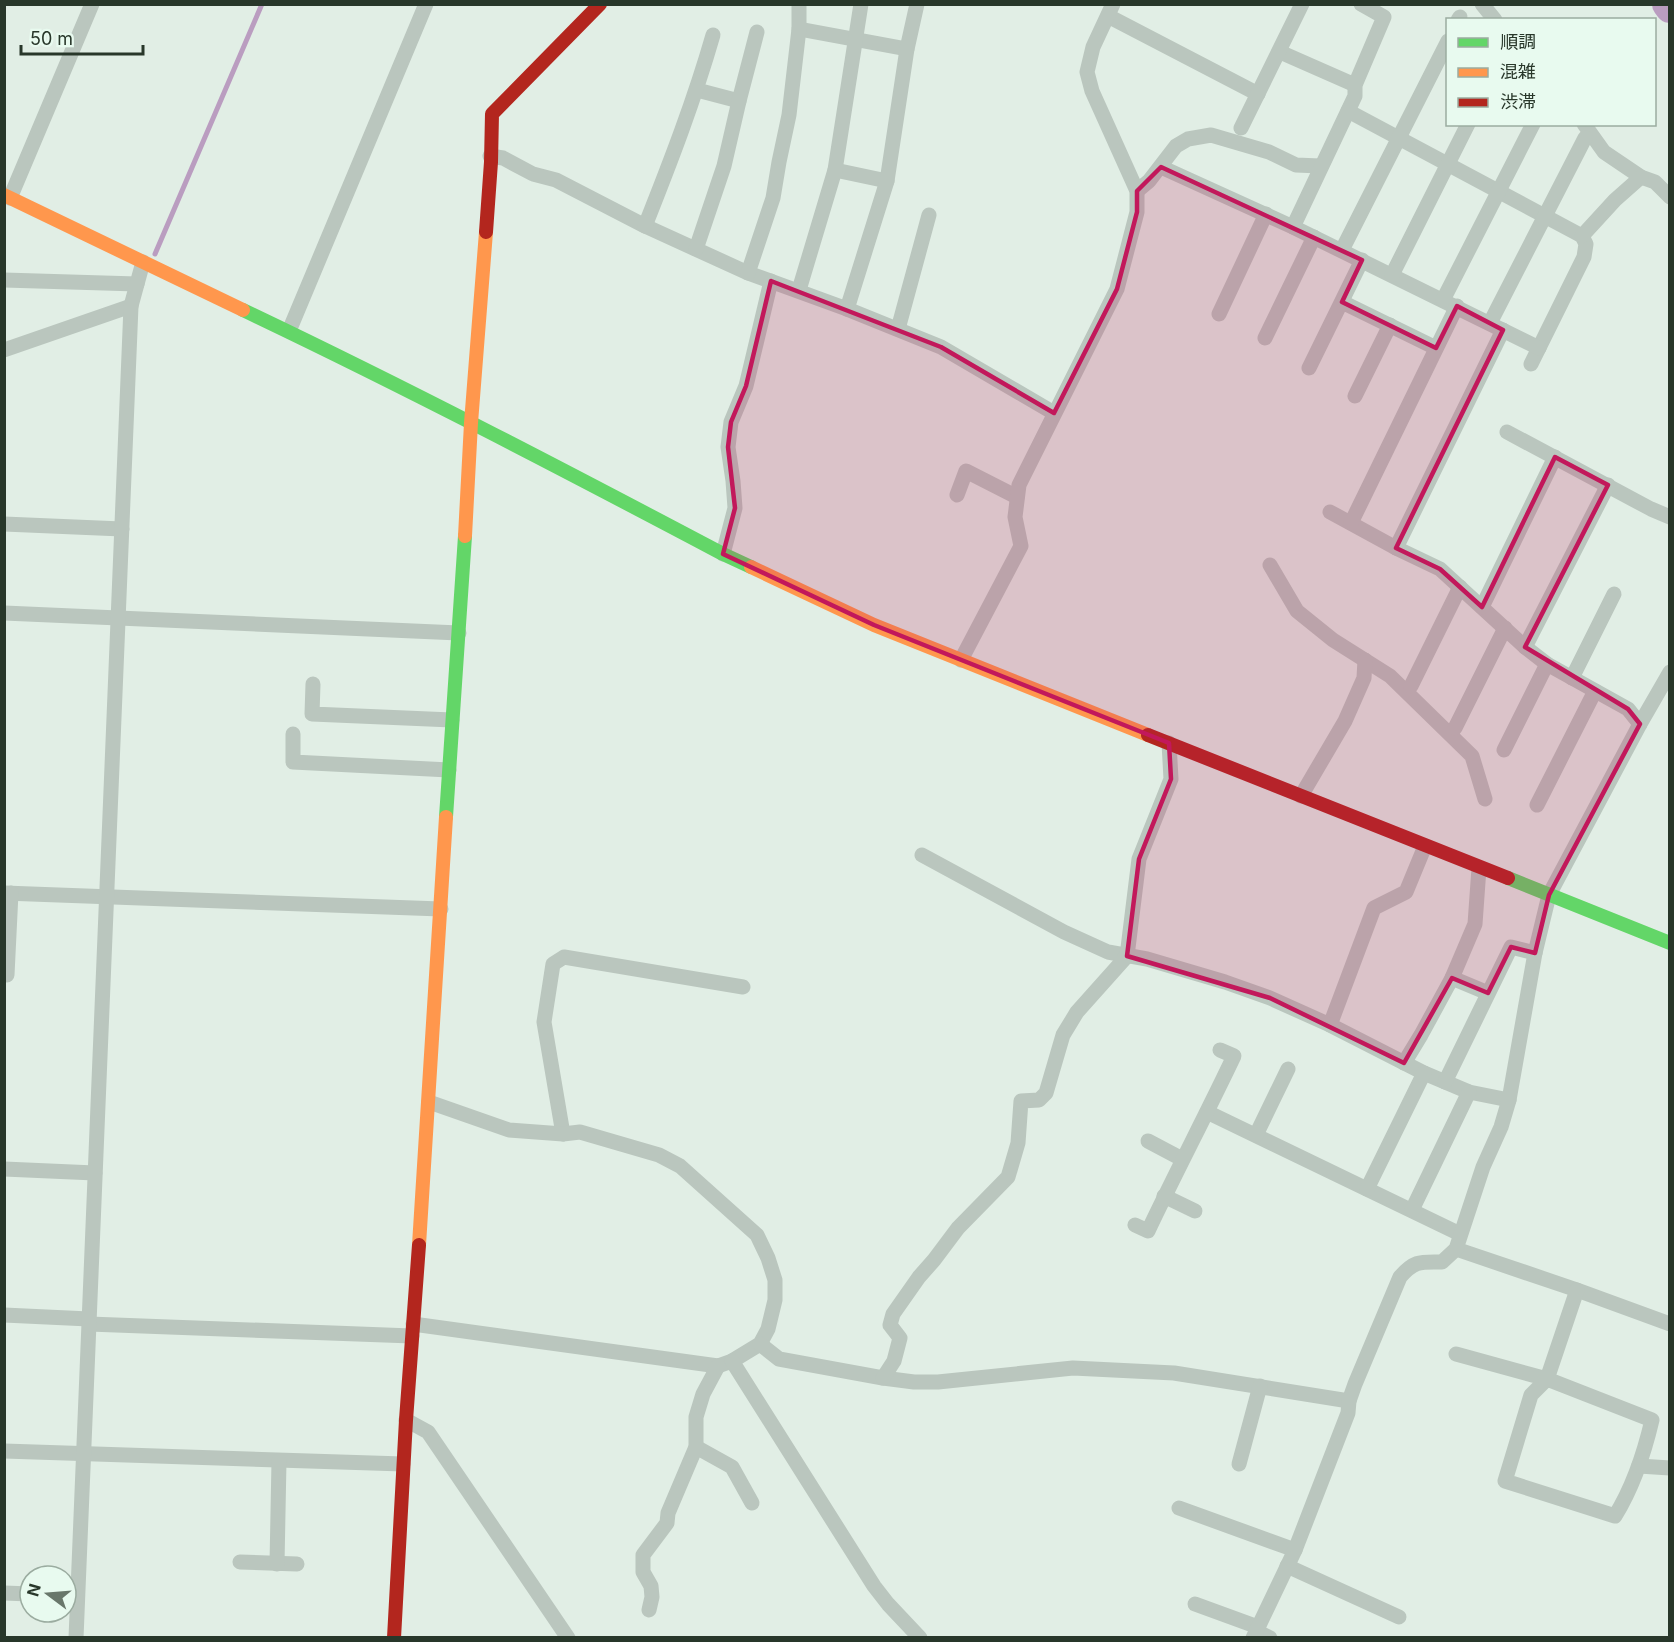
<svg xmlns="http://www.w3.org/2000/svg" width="1674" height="1642" font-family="Inter,'Noto Sans JP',sans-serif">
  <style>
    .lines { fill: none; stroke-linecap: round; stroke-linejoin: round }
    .stream { stroke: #ba9dc0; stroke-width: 5 }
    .river { stroke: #ba9dc0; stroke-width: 30 }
    .street { stroke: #bac6be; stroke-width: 15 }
    .fast { stroke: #63d668; stroke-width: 14 }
    .slow { stroke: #ff974d; stroke-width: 14 }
    .jam { stroke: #b3261e; stroke-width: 14 }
    .marked { fill: #c2185b; fill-opacity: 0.2; stroke: #c2185b; stroke-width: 4.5; stroke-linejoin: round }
  </style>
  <rect width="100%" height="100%" fill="#e1eee5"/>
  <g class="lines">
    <!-- stream -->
    <polyline class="stream" points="155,254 262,4"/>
    <!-- river -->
    <polyline class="river" points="1667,4 1670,8"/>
    <!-- street -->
    <g class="street">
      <polyline points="1482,4 1495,20"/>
      <polyline points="1108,16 1258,94"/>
      <polyline points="1458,20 1460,17"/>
      <polyline points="799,29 907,49"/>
      <polyline points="1280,52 1355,85"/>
      <polyline points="697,90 739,101"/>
      <polyline points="1348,111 1582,236 1586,244 1584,257 1531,364"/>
      <polyline points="1584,124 1604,152 1641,177 1655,182 1670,197"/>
      <polyline points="1241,128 1302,4"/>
      <polyline points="490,156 503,158 533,174 556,180 645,226 748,273 847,309 941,347 1054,413"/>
      <polyline points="1161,167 1293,227 1539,348"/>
      <polyline points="835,170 887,181"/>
      <polyline points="1137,191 1149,181 1176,146 1188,139 1211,135 1269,152 1296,165 1320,166"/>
      <polyline points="10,198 92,4"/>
      <path d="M645,226C670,163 694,101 713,35"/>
      <polyline points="1293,227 1355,96 1355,85 1384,17 1361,4"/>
      <polyline points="1582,236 1615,200 1641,177"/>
      <polyline points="696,249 724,166 739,101 757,32"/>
      <polyline points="1342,250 1448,41"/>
      <polyline points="748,273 773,198 779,162 789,115 799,29 799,4"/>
      <polyline points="1392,275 1468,124"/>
      <polyline points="4,280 137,284"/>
      <polyline points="799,290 835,170 861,4"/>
      <polyline points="1443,300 1533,124"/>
      <polyline points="1342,302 1436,348"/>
      <polyline points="847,309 887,181 907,49 917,4"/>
      <polyline points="1219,314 1266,214"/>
      <polyline points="1490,323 1585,138"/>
      <polyline points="898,329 929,215"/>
      <polyline points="289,331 426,4"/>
      <polyline points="1265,338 1314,237"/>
      <polyline points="4,350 131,306"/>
      <polyline points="1309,368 1362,260"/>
      <polyline points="1355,396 1390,325"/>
      <polyline points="1507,432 1651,509 1670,517"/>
      <polyline points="957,495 966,471 1017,497"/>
      <polyline points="1330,512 1396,548 1440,569 1525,647 1547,664 1628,709 1640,724"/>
      <polyline points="1351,523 1457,306"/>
      <polyline points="4,524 122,529"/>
      <polyline points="1396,548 1503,330"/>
      <polyline points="723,554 735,508 733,481 728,447 731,422 746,386 771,281"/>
      <polyline points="1270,565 1297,611 1333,640 1390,676 1472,756 1485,799"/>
      <polyline points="1482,607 1555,457"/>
      <polyline points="4,613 459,633"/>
      <polyline points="1525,647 1608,485"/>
      <polyline points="961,660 1021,546 1015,517 1019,485 1117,289 1137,212 1137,191 1092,91 1087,72 1093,47 1113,4"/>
      <polyline points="1572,678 1614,594"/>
      <polyline points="313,684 312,714 452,720"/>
      <polyline points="1411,686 1460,587"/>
      <polyline points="1455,728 1505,628"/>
      <polyline points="293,734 293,762 449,770"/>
      <polyline points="1504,750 1547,664"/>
      <polyline points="1301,796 1345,721 1364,678 1365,660"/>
      <polyline points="1537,805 1595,691"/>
      <polyline points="922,855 1064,932 1108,952 1147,959 1225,982 1270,998 1330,1025 1374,908 1406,892 1425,846"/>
      <polyline points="4,893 441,909"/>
      <polyline points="7,975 11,893"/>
      <polyline points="1452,978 1488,993"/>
      <polyline points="1330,1025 1424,1073 1469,1092 1509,1100"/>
      <polyline points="1404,1063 1421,1035 1452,978 1475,924 1479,868"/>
      <polyline points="1445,1082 1511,947 1535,953"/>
      <polyline points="1207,1112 1460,1234"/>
      <polyline points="563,1134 544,1022 553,964 564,957 743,987"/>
      <polyline points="1256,1135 1288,1069"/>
      <polyline points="1148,1141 1182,1159"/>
      <polyline points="4,1169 95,1173"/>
      <polyline points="1367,1189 1424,1073"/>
      <polyline points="1164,1196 1195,1211"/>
      <polyline points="1412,1210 1469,1092"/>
      <path d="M1135,1225L1148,1231C1176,1172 1206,1115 1234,1056L1220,1050"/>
      <polyline points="1456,1249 1577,1290 1670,1324"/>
      <polyline points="4,1315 89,1319"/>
      <polyline points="89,1324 412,1336"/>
      <polyline points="413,1324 718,1366 732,1361 760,1344 768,1329 775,1300 775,1280 768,1258 757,1235 680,1166 659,1155 580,1132 563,1134 509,1130 429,1102"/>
      <polyline points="760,1344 779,1359 883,1378 914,1382 938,1382 1073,1368 1174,1373 1349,1401"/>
      <path d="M1456,1354L1547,1379L1652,1420C1644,1454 1633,1487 1615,1516L1505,1481L1531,1395L1547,1379L1577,1290"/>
      <polyline points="732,1361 874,1586 888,1604 920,1638"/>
      <polyline points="883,1378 894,1361 900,1338 890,1325 893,1314 919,1277 934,1260 958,1228 1008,1177 1018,1143 1021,1101 1039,1100 1046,1093 1063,1035 1077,1012 1127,956 1139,859 1171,779 1169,743"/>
      <polyline points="406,1420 428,1432 568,1638"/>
      <polyline points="696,1447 732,1467 752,1503"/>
      <polyline points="4,1451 403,1464"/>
      <polyline points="1239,1464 1260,1386"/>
      <polyline points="1639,1466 1670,1468"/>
      <polyline points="1179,1508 1295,1550"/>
      <polyline points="240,1562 297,1564"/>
      <polyline points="277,1564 279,1461"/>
      <polyline points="1287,1566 1399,1617"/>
      <polyline points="4,1593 30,1594"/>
      <polyline points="1195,1604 1258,1627"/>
      <polyline points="649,1610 652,1597 651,1586 643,1572 643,1555 667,1523 668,1513 696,1447 696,1417 703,1394 718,1366"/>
      <polyline points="1256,1631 1270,1638"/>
      <polyline points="76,1638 131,306 143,262"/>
      <path d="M1253,1638L1295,1550L1348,1413L1349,1401L1355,1384L1400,1277C1415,1260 1421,1262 1442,1262L1456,1249L1483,1167L1501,1127L1509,1100L1535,953L1549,895L1640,724L1670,672"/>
    </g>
    <!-- fast -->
    <g class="fast">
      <path d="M243,310C405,387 564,470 723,554L751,567"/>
      <polyline points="446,817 465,536"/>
      <polyline points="1508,878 1670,943"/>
    </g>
    <!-- slow -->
    <g class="slow">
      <polyline points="4,195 243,310"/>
      <polyline points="465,536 471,423 486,232"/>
      <polyline points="751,567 874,625 1148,735"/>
      <polyline points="419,1245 446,817"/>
    </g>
    <!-- jam -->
    <g class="jam">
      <polyline points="486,232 491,162 492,114 600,4"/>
      <polyline points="1148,735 1508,878"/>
      <polyline points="394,1638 406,1420 419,1245"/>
    </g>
  </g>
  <!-- marked area -->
  <path class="marked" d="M1161,167L1362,260L1342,302L1436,348L1457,306L1503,330L1396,548L1440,569L1482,607L1555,457L1608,485L1525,647L1628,709L1640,724L1549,895L1535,953L1511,947L1488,993L1452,978L1404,1063L1270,998L1127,956L1139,859L1171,779L1169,743L874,625L723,554L735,508L728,447L731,422L746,386L771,281L941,347L1054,413L1117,289L1137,212V191Z"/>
  <!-- border -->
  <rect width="1674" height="1642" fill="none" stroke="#28372a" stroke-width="12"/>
  <!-- legend -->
  <rect x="1446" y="18" width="210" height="108" fill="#e8faef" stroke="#9baca0" stroke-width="1.5"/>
  <rect x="1458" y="38" width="30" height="9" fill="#63d668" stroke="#9baca0" stroke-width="1.5"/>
  <text x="1500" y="48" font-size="18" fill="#28372a">順調</text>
  <rect x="1458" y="68" width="30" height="9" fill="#ff974d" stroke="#9baca0" stroke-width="1.5"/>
  <text x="1500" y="78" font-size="18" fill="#28372a">混雑</text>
  <rect x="1458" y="98" width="30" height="9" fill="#b3261e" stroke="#9baca0" stroke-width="1.5"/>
  <text x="1500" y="108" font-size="18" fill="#28372a">渋滞</text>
  <!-- north arrow -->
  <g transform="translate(48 1594) rotate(286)"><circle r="28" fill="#e8faef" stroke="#9baca0" stroke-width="1.5"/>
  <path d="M0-4.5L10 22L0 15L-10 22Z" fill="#69776b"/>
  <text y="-9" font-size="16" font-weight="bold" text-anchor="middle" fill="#28372a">N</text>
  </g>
  <!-- scale -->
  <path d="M21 45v9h122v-9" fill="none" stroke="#28372a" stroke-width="3"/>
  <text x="30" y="45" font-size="18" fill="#28372a" stroke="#e8faef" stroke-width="4.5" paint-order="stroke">50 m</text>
</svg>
